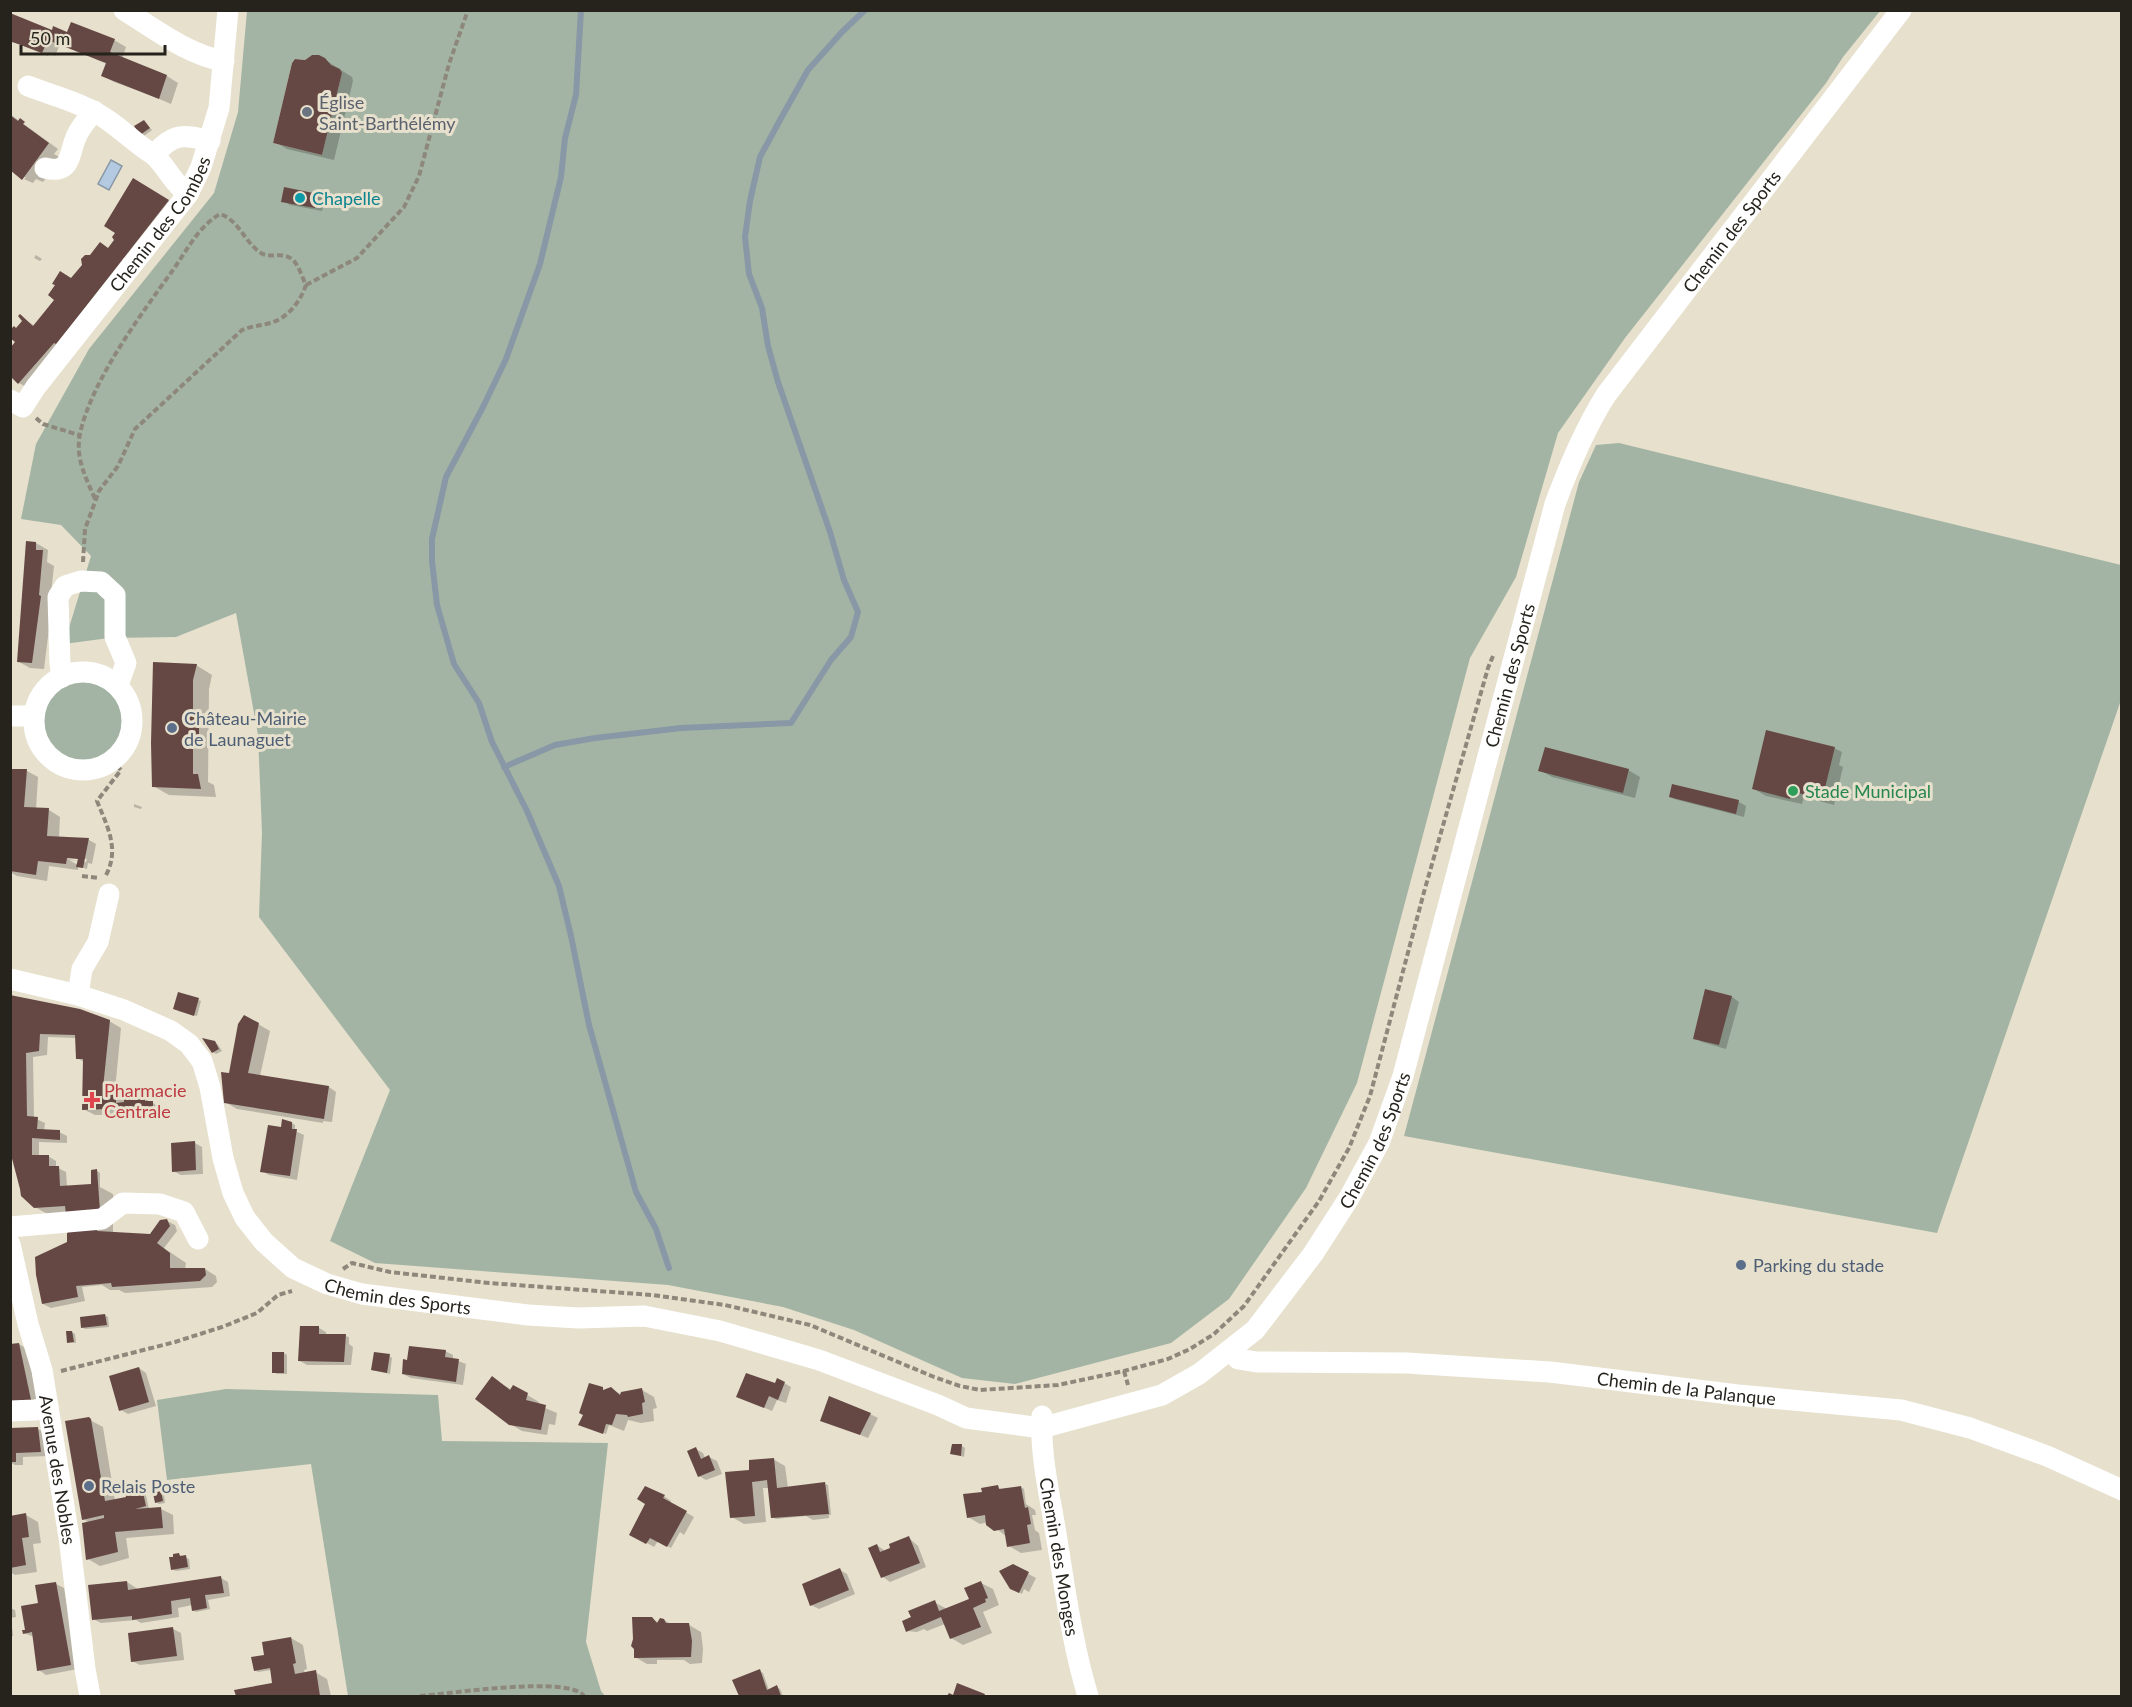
<svg xmlns="http://www.w3.org/2000/svg" width="2132" height="1707" font-family="Lato,sans-serif">
  <style>
    .green { fill: #a4b4a4; fill-rule: evenodd }
    .water { fill: #b3cae1; stroke: #8898a6; stroke-width: 1.5 }
    .shadow { fill: #0003; fill-rule: evenodd }
    .lines { fill: none; stroke-linecap: round; stroke-linejoin: round }
    .stream { stroke: #8898a6; stroke-width: 6 }
    .building { fill: #654844 }
    .path { stroke: #8d887b; stroke-width: 4; stroke-dasharray: 6 3; stroke-linecap: butt }
    .minor { stroke: #fff; stroke-width: 21 }
    .worship-dot { fill: #6b7280; stroke: #e6e0cd; stroke-width: 2 }
    .culture-dot { fill: #0f9aa8; stroke: #e6e0cd; stroke-width: 2 }
    .service-dot { fill: #5c6f8a; stroke: #e6e0cd; stroke-width: 2 }
    .leisure-dot { fill: #2e9e5b; stroke: #e6e0cd; stroke-width: 2 }
    .health-dot { fill: #e0444e; stroke: #e6e0cd; stroke-width: 2 }
    .labels { text-anchor: middle; dominant-baseline: central; stroke-width: 6; stroke-linejoin: round; paint-order: stroke }
    .worship-label { font-size: 18px; fill: #5b616d; stroke: #e6e0cd; text-anchor: start }
    .culture-label { font-size: 18px; fill: #0d838f; stroke: #e6e0cd; text-anchor: start }
    .street-label { font-size: 18px; fill: #25231c; stroke: #e6e0cd }
    .service-label { font-size: 18px; fill: #4e5e75; stroke: #e6e0cd; text-anchor: start }
    .leisure-label { font-size: 18px; fill: #27864d; stroke: #e6e0cd; text-anchor: start }
    .health-label { font-size: 18px; fill: #be3a42; stroke: #e6e0cd; text-anchor: start }
  </style>
  <rect width="100%" height="100%" fill="#e6e0cd"/>
  <!-- green -->
  <g class="green">
    <path d="M247,11H1880L1843,57L1826,83L1625,338L1558,433L1516,577L1470,658L1357,1083L1306,1188L1229,1299L1171,1343L1015,1384L962,1378L854,1330L783,1307L668,1285L375,1263L330,1241L390,1090L259,917L262,832L258,735L236,613L176,637L109,638L64,644L91,556L61,525L21,519L36,444L89,349L214,193L238,112ZM312,55C326,55 322,60 331,65C334,67 337,68 340,69L342,73L322,155L273,143L292,63L295,59L305,60Z"/>
    <polygon points="1619,443 2121,565 2121,700 1937,1233 1404,1136 1579,482 1596,445"/>
    <circle cx="83" cy="722" r="44"/>
    <polygon points="226,1389 438,1395 442,1441 608,1443 586,1642 601,1691 605,1696 348,1696 311,1464 167,1480 157,1400"/>
  </g>
  <!-- water -->
  <polygon class="water" points="111,160 122,166 109,190 98,184"/>
  <!-- shadow -->
  <g class="shadow">
    <polygon points="10,15 51,31 114,40 126,47 122,59 167,76 178,83 171,104 150,95 114,82 103,76 107,64 60,44 55,56 49,53 48,56 19,44 10,42"/>
    <polygon points="319,56 352,77 353,81 334,160 287,149 275,142 306,62"/>
    <polygon points="10,114 58,149 54,154 61,158 43,182 36,179 33,183 26,180 24,179 26,177 22,177 10,168"/>
    <polygon points="144,121 152,130 144,136 141,134"/>
    <polygon points="145,186 180,208 135,264 117,254 115,256 129,264 26,387 19,383 10,374 17,329 25,320 35,326 72,280 112,252"/>
    <polygon points="317,195 325,200 322,211 290,205 283,201"/>
    <polygon points="36,255 42,259 40,261 34,258"/>
    <polygon points="36,543 48,550 47,562 54,566 50,603 52,604 44,669 30,668 19,662"/>
    <polygon points="196,665 212,675 209,689 208,782 214,785 216,797 169,795 153,786"/>
    <polygon points="1834,748 1842,752 1839,765 1843,767 1834,805 1804,797 1802,804 1766,796 1754,789"/>
    <polygon points="1540,770 1628,770 1640,777 1635,798 1552,777"/>
    <path d="M27,771L38,777L36,809L49,810L60,817L59,838L89,840L96,844L92,864L88,863L87,869L78,866V870L49,866L47,881L17,876L10,872V789ZM68,856L87,859L86,862L68,859ZM69,860L79,861L78,865Z"/>
    <polygon points="1674,786 1739,802 1746,806 1744,817 1674,799 1671,797"/>
    <polygon points="134,804 142,807 141,809 134,807"/>
    <polygon points="1706,991 1732,997 1739,1002 1726,1049 1702,1042 1695,1038"/>
    <polygon points="10,997 109,1021 121,1028 115,1090 125,1096 144,1093 148,1095 148,1103 153,1103 165,1110 164,1113 95,1115 83,1109 84,1062 77,1058 76,1038 48,1037 47,1055 33,1057 34,1118 45,1123 44,1131 59,1132 67,1136 67,1143 39,1142 39,1156 48,1156 56,1161 56,1167 66,1172 67,1187 97,1185 97,1171 100,1173 100,1187 113,1194 115,1220 113,1220 113,1233 150,1236 167,1221 175,1225 177,1231 164,1248 186,1263 185,1269 205,1269 216,1276 217,1282 212,1287 125,1293 119,1290 110,1290 102,1285 82,1287 85,1301 51,1308 43,1304 68,1243 69,1215 51,1216 35,1207"/>
    <polygon points="198,1000 201,1001 197,1016 178,1011"/>
    <polygon points="258,1024 270,1031 260,1076 329,1087 336,1092 332,1122 323,1121 323,1123 237,1109 225,1102"/>
    <polygon points="215,1042 218,1045 222,1051 216,1054 213,1052"/>
    <polygon points="292,1123 295,1125 295,1131 304,1135 297,1180 269,1175 262,1171"/>
    <polygon points="195,1143 202,1147 203,1174 181,1175 173,1171"/>
    <polygon points="105,1315 108,1317 109,1327 86,1329 83,1328"/>
    <polygon points="319,1328 326,1332 326,1336 345,1336 349,1337 349,1344 353,1347 351,1365 307,1365 300,1361"/>
    <polygon points="72,1332 75,1334 76,1343 69,1342"/>
    <polygon points="19,1344 27,1349 38,1404 10,1407"/>
    <polygon points="445,1351 453,1355 453,1359 466,1364 463,1385 411,1378 403,1374"/>
    <polygon points="284,1353 287,1355 287,1374 277,1374 274,1372"/>
    <polygon points="389,1356 392,1358 390,1374 372,1370"/>
    <polygon points="139,1368 146,1373 156,1406 128,1414 121,1410"/>
    <polygon points="492,1378 512,1390 514,1387 539,1402 538,1405 557,1413 555,1425 549,1424 547,1435 522,1431 510,1424"/>
    <polygon points="784,1383 791,1387 786,1403 777,1400 772,1411 746,1400 776,1385"/>
    <polygon points="602,1389 605,1391 611,1389 622,1395 642,1390 654,1397 657,1408 653,1409 654,1421 641,1423 628,1420 624,1431 609,1425 606,1434 583,1426"/>
    <polygon points="870,1414 878,1418 868,1438 822,1420"/>
    <polygon points="88,1419 103,1427 115,1501 128,1498 142,1489 145,1491 149,1509 161,1509 173,1515 174,1534 126,1538 129,1558 100,1566 88,1559 90,1523 83,1519"/>
    <polygon points="38,1429 45,1433 48,1456 23,1457 23,1465 15,1465 10,1462 10,1430"/>
    <polygon points="962,1446 965,1448 964,1457 952,1453"/>
    <polygon points="696,1449 703,1453 705,1458 709,1457 717,1461 722,1474 706,1480 699,1476"/>
    <polygon points="773,1459 785,1466 788,1488 825,1484 828,1485 831,1515 829,1515 829,1518 813,1520 806,1516 776,1519 772,1517 770,1488 763,1488 766,1522 744,1524 732,1517 750,1472"/>
    <polygon points="998,1487 1001,1490 1021,1487 1024,1489 1026,1504 1035,1510 1036,1515 1032,1515 1035,1530 1039,1533 1042,1550 1021,1553 1009,1546 1007,1537 988,1522 980,1524 968,1517 984,1493"/>
    <polygon points="161,1493 164,1495 165,1503 159,1504 156,1502"/>
    <polygon points="664,1496 671,1501 670,1503 694,1517 684,1535 680,1532 671,1548 658,1541 654,1547 631,1534 647,1504"/>
    <polygon points="26,1515 38,1522 41,1543 33,1544 37,1572 15,1575 10,1572 10,1517"/>
    <polygon points="909,1538 918,1546 926,1567 890,1582 883,1577 877,1545 885,1551"/>
    <polygon points="179,1555 189,1559 190,1569 176,1571 172,1569"/>
    <polygon points="1013,1566 1036,1578 1029,1592 1024,1589 1022,1594 1012,1588"/>
    <polygon points="840,1570 847,1574 855,1594 819,1609 811,1605"/>
    <polygon points="221,1578 228,1582 230,1596 208,1600 210,1609 196,1612 193,1610 192,1605 178,1608 179,1617 141,1623 136,1620 101,1623 93,1619 127,1582 139,1590"/>
    <polygon points="981,1583 993,1589 999,1605 983,1612 992,1633 963,1645 951,1638 945,1624 927,1631 924,1629 917,1632 907,1631 913,1618 934,1602 947,1609 971,1600"/>
    <polygon points="56,1584 64,1588 78,1669 46,1675 39,1670 34,1637 24,1633 39,1604"/>
    <polygon points="10,1608 15,1610 16,1617 11,1618 13,1636 10,1636"/>
    <polygon points="651,1618 659,1623 664,1620 671,1624 689,1625 701,1632 703,1649 702,1663 690,1664 684,1660 657,1660 657,1664 647,1664 635,1657"/>
    <polygon points="173,1629 181,1633 184,1660 140,1665 132,1661"/>
    <polygon points="291,1638 303,1645 307,1669 304,1670 305,1674 315,1672 327,1679 331,1696 237,1696 236,1691 274,1684 271,1670 258,1672 255,1670 266,1657"/>
    <polygon points="759,1671 763,1673 769,1690 777,1687 780,1689 783,1696 741,1696 734,1681"/>
  </g>
  <g class="lines">
    <!-- stream -->
    <g class="stream">
      <polyline points="581,10 576,95 565,138 561,177 540,264 506,359 483,407 446,477 432,539 432,561 437,605 454,664 479,703 492,742 527,811 559,886 571,936 589,1025 636,1192 656,1229 669,1268"/>
      <polyline points="504,767 555,745 595,738 681,728 791,723 831,660 851,637 858,612 844,580 830,532 778,382 768,346 762,308 749,274 745,237 750,201 760,157 780,120 808,70 842,32 865,10"/>
    </g>
  </g>
  <!-- building -->
  <g class="building">
    <polygon points="10,13 52,30 53,26 67,32 71,22 115,39 110,52 167,75 159,99 101,76 106,63 98,60 48,40 42,53 10,41"/>
    <polygon points="312,55 319,55 325,58 331,65 340,69 342,73 322,155 273,143 292,63 295,59 305,60"/>
    <polygon points="10,115 18,121 20,118 25,122 23,124 49,143 22,180 10,170"/>
    <polygon points="144,120 150,128 140,135 134,126"/>
    <polygon points="133,178 169,200 84,309 56,344 54,343 18,384 10,376 10,348 15,342 10,338 10,330 14,326 16,328 22,321 18,316 20,314 33,326 54,300 48,295 55,285 52,284 60,271 71,278 82,265 81,259 85,255 90,255 100,242 108,248 114,240 112,237 115,233 104,226"/>
    <polygon points="284,187 318,194 315,208 281,202"/>
    <polygon points="26,541 36,542 36,550 43,550 39,595 41,596 32,663 17,662"/>
    <polygon points="153,662 197,664 193,680 193,716 199,716 199,741 193,741 193,774 198,774 201,789 152,787 151,743"/>
    <polygon points="1766,730 1835,747 1822,800 1792,791 1790,799 1752,789"/>
    <polygon points="1545,747 1629,769 1623,793 1538,771"/>
    <polygon points="10,769 27,769 24,807 49,808 47,836 89,838 83,868 76,867 78,859 67,858 66,864 38,861 36,875 10,871"/>
    <polygon points="1672,784 1739,800 1736,814 1669,797"/>
    <polygon points="1705,989 1732,996 1719,1045 1693,1039"/>
    <polygon points="178,992 199,998 194,1016 173,1009"/>
    <polygon points="10,995 80,1009 110,1020 103,1088 116,1089 116,1103 124,1102 124,1092 145,1092 145,1101 153,1101 153,1107 82,1110 83,1059 76,1059 75,1035 40,1034 39,1051 26,1053 27,1116 38,1117 37,1129 60,1130 60,1140 32,1138 32,1155 49,1155 49,1166 59,1166 60,1186 91,1184 91,1170 97,1169 100,1211 97,1212 97,1231 150,1234 160,1220 167,1219 170,1226 157,1243 170,1253 170,1268 205,1268 206,1275 200,1281 112,1287 111,1283 76,1286 78,1297 42,1304 36,1275 35,1257 67,1242 67,1233 68,1232 65,1206 34,1208 21,1196 20,1189 10,1151"/>
    <polygon points="244,1015 259,1023 248,1073 329,1086 324,1119 224,1103 221,1072 229,1073 238,1024"/>
    <polygon points="202,1038 215,1041 219,1049 212,1053"/>
    <polygon points="282,1119 292,1122 292,1129 297,1129 290,1176 260,1172 268,1125 281,1127"/>
    <polygon points="195,1141 196,1170 172,1172 171,1143"/>
    <polygon points="105,1314 107,1325 81,1328 80,1317"/>
    <polygon points="300,1326 319,1326 319,1334 346,1334 344,1362 298,1361"/>
    <polygon points="66,1331 72,1331 74,1342 67,1343"/>
    <polygon points="19,1343 31,1400 10,1403 10,1344"/>
    <polygon points="409,1346 446,1350 445,1357 459,1359 456,1382 402,1374 403,1359 407,1360"/>
    <rect x="272" y="1352" width="12" height="21"/>
    <polygon points="374,1352 390,1354 387,1373 371,1370"/>
    <polygon points="139,1367 149,1402 119,1411 109,1376"/>
    <polygon points="746,1373 775,1383 777,1378 785,1382 778,1400 769,1396 764,1408 736,1397"/>
    <polygon points="492,1376 510,1390 513,1385 528,1393 526,1400 546,1405 541,1430 509,1425 475,1399"/>
    <polygon points="589,1383 603,1387 603,1390 611,1387 620,1395 621,1392 642,1388 645,1402 642,1403 643,1414 628,1417 627,1415 616,1414 612,1425 606,1424 603,1434 578,1425 583,1415 579,1413"/>
    <polygon points="829,1396 871,1413 860,1435 820,1421"/>
    <polygon points="89,1417 91,1419 105,1501 126,1497 125,1491 142,1488 146,1506 135,1509 161,1507 163,1528 115,1532 118,1552 86,1560 82,1523 104,1518 104,1515 82,1520 65,1421"/>
    <polygon points="38,1427 41,1452 16,1453 16,1462 10,1462 10,1428"/>
    <polygon points="952,1444 962,1444 961,1456 950,1454"/>
    <polygon points="696,1447 701,1459 709,1455 715,1470 698,1477 687,1451"/>
    <polygon points="774,1458 777,1488 825,1482 829,1514 771,1518 767,1480 752,1482 755,1516 730,1518 725,1472 749,1470 749,1460"/>
    <polygon points="998,1485 999,1489 1021,1486 1025,1508 1028,1507 1031,1524 1027,1525 1030,1543 1007,1547 1004,1529 994,1531 986,1525 985,1515 967,1518 963,1494 982,1492 981,1488"/>
    <polygon points="645,1486 665,1495 663,1498 687,1511 667,1547 650,1538 646,1544 629,1535 645,1504 637,1499"/>
    <polygon points="161,1491 163,1501 155,1503 153,1493"/>
    <polygon points="26,1513 29,1537 22,1538 26,1565 10,1568 10,1516"/>
    <polygon points="909,1536 920,1563 881,1578 868,1548 877,1544 880,1552 890,1548 889,1544"/>
    <polygon points="179,1553 180,1556 186,1555 188,1567 171,1570 169,1557 173,1557 173,1554"/>
    <polygon points="1013,1564 1029,1572 1019,1593 1010,1589 999,1571"/>
    <polygon points="840,1568 849,1590 810,1606 802,1584"/>
    <polygon points="221,1576 224,1593 205,1595 207,1608 192,1611 190,1598 171,1601 172,1614 132,1620 132,1616 92,1620 88,1585 127,1581 128,1590"/>
    <polygon points="981,1581 988,1598 985,1599 986,1602 973,1608 981,1627 950,1639 941,1617 906,1632 902,1621 911,1617 908,1611 935,1600 939,1611 969,1599 964,1588"/>
    <polygon points="56,1582 71,1665 37,1671 32,1632 23,1634 22,1630 25,1630 21,1606 38,1603 35,1585"/>
    <polygon points="632,1617 652,1617 657,1623 660,1618 664,1619 666,1623 689,1623 692,1641 691,1657 634,1658 634,1649 631,1646 633,1639"/>
    <polygon points="173,1627 177,1656 131,1662 128,1633"/>
    <polygon points="291,1637 296,1663 293,1664 295,1674 316,1670 320,1696 236,1696 234,1690 272,1683 270,1668 254,1671 251,1657 264,1655 262,1642"/>
    <polygon points="760,1669 767,1690 777,1685 781,1696 739,1696 732,1680"/>
    <polygon points="957,1683 985,1694 984,1696 947,1696 949,1693 953,1695"/>
  </g>
  <g class="lines">
    <!-- path -->
    <g class="path">
      <polyline points="306,285 357,258 404,207 419,176 449,64 468,10"/>
      <polyline points="36,418 43,424 79,435"/>
      <path d="M83,562L85,529L99,491L118,466L135,429L242,330C251,326 260,326 270,323C288,318 300,302 306,285C302,277 299,266 293,260C283,251 271,259 261,253C245,243 239,220 220,214C199,226 187,250 173,270C142,313 91,381 80,434C75,458 86,478 95,499"/>
      <path d="M106,875C120,849 107,826 97,801L121,770L113,761"/>
      <polyline points="82,876 99,878"/>
      <polyline points="343,1269 352,1263 390,1272 489,1283 652,1295 725,1305 810,1325 934,1377 960,1386 980,1390 1058,1385 1124,1371 1168,1359 1190,1349 1214,1334 1244,1306 1319,1201 1349,1148 1370,1096 1424,892 1488,668 1493,656"/>
      <polyline points="61,1371 175,1342 222,1327 257,1313 278,1295 292,1291"/>
      <polyline points="1124,1371 1128,1385"/>
      <path d="M420,1696C448,1694 569,1675 584,1696"/>
    </g>
    <!-- minor -->
    <g class="minor">
      <path d="M124,10C155,29 188,55 224,61"/>
      <path d="M28,86C54,96 86,104 109,121C125,132 137,145 154,155"/>
      <path d="M45,168C73,175 68,153 77,135C81,126 88,119 94,111"/>
      <path d="M188,194C173,184 167,167 154,155C173,133 183,134 210,141"/>
      <path id="s1" d="M10,400L23,407L35,388L188,194L201,167L219,108L228,10"/>
      <circle cx="83" cy="721" r="49"/>
      <polyline points="62,677 60,664 58,597 65,586 81,581 101,582 115,595 115,637 126,663 118,685"/>
      <polyline points="10,716 33,716"/>
      <path id="s2" d="M10,979L78,995L124,1010L171,1031L189,1044L202,1061L210,1087L223,1158L233,1193L245,1218L264,1242L293,1268L327,1284L362,1294L528,1315L578,1318L644,1316L720,1331L819,1360L938,1405L966,1418L1041,1428L1162,1395L1199,1374L1255,1330L1313,1254L1349,1198L1379,1143L1403,1076L1555,504C1569,466 1584,430 1606,395L1901,10"/>
      <polyline points="78,995 82,969 98,942 109,894"/>
      <polyline points="10,1227 102,1219 123,1203 160,1204 184,1212 198,1239"/>
      <path id="s3" d="M10,1244L28,1324L42,1370L69,1537L85,1669L90,1696"/>
      <path id="s4" d="M1238,1359L1257,1362L1407,1363L1550,1372L1738,1395L1901,1410L1970,1428L2047,1456L2122,1490"/>
      <polyline points="10,1411 35,1410 48,1407"/>
      <path id="s5" d="M1042,1416C1040,1456 1050,1496 1056,1534C1065,1588 1072,1644 1088,1696"/>
    </g>
  </g>
  <!-- markers -->
  <circle class="worship-dot" cx="307" cy="112" r="6"/>
  <circle class="culture-dot" cx="300" cy="198" r="6"/>
  <g class="service-dot">
    <circle cx="172" cy="728" r="6"/>
    <circle cx="1741" cy="1265" r="6"/>
    <circle cx="89" cy="1486" r="6"/>
  </g>
  <circle class="leisure-dot" cx="1793" cy="791" r="6"/>
  <path class="health-dot" d="M89 1091h6v6h6v6h-6v6h-6v-6h-6v-6h6z"/>
  <g class="labels">
    <!-- worship labels -->
    <g class="worship-label">
      <text x="319" y="102">Église<tspan x="319" dy="21">Saint-Barthélémy</tspan></text>
    </g>
    <!-- culture labels -->
    <g class="culture-label">
      <text x="312" y="198">Chapelle</text>
    </g>
    <!-- street labels -->
    <g class="street-label">
      <text stroke="none"><textPath href="#s1" startOffset="244">Chemin des Combes</textPath></text>
      <text stroke="none"><textPath href="#s2" startOffset="2672">Chemin des Sports</textPath></text>
      <text stroke="none"><textPath href="#s2" startOffset="2168">Chemin des Sports</textPath></text>
      <text stroke="none"><textPath href="#s2" startOffset="1683">Chemin des Sports</textPath></text>
      <text stroke="none"><textPath href="#s2" startOffset="556">Chemin des Sports</textPath></text>
      <text stroke="none"><textPath href="#s4" startOffset="450">Chemin de la Palanque</textPath></text>
      <text stroke="none"><textPath href="#s3" startOffset="231">Avenue des Nobles</textPath></text>
      <text stroke="none"><textPath href="#s5" startOffset="142">Chemin des Monges</textPath></text>
    </g>
    <!-- service labels -->
    <g class="service-label">
      <text x="184" y="718">Château-Mairie<tspan x="184" dy="21">de Launaguet</tspan></text>
      <text x="1753" y="1265">Parking du stade</text>
      <text x="101" y="1486">Relais Poste</text>
    </g>
    <!-- leisure labels -->
    <g class="leisure-label">
      <text x="1805" y="791">Stade Municipal</text>
    </g>
    <!-- health labels -->
    <g class="health-label">
      <text x="104" y="1090">Pharmacie<tspan x="104" dy="21">Centrale</tspan></text>
    </g>
  </g>
  <!-- border -->
  <rect width="2132" height="1707" fill="none" stroke="#25231c" stroke-width="24"/>
  <!-- scale -->
  <path d="M21 45v9h144v-9" fill="none" stroke="#25231c" stroke-width="3"/>
  <text x="30" y="45" font-size="18" fill="#25231c" stroke="#e6e0cd" stroke-width="4.5" paint-order="stroke">50 m</text>
</svg>
